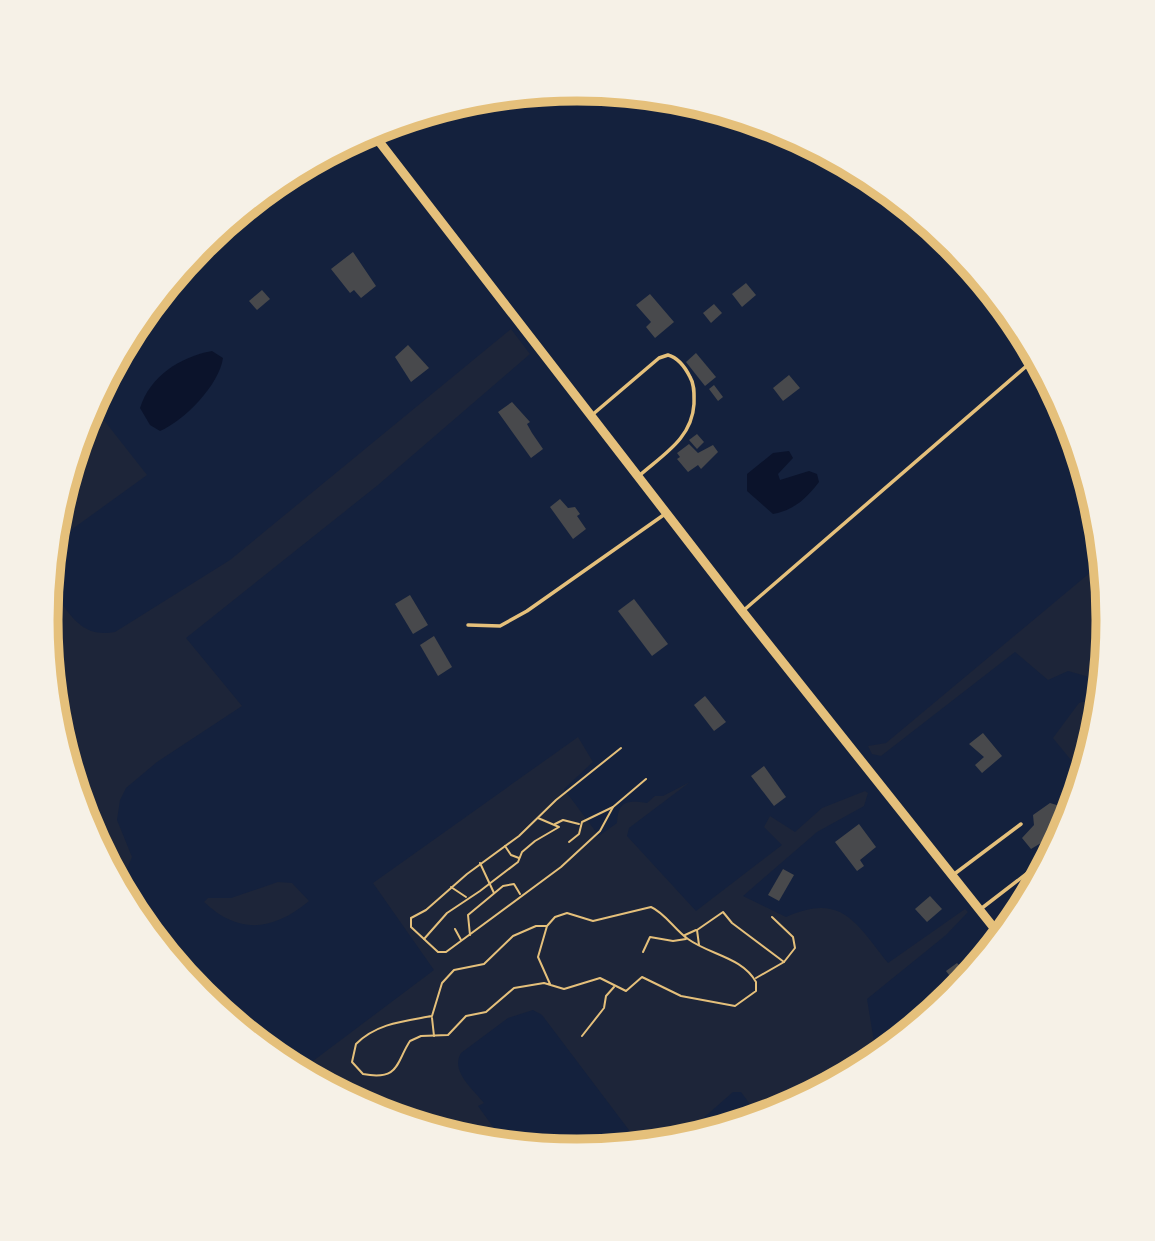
<svg xmlns="http://www.w3.org/2000/svg" width="1155" height="1241" font-family="'Asap Condensed',sans-serif">
  <style>
    .green { fill: #1d2539 }
    .water { fill: #0b132b }
    .building { fill: #48494c }
    .lines { fill: none; stroke-linecap: round; stroke-linejoin: round }
    .path { stroke: #e5c07b; stroke-width: 2 }
    .service { stroke: #e5c07b; stroke-width: 3.5 }
    .tertiary { stroke: #e5c07b; stroke-width: 9 }
    .rim { fill: none; stroke: #e5c07b; stroke-width: 9 }
  </style>
  <rect width="100%" height="100%" fill="#14213d"/>
  <!-- green -->
  <g class="green">
    <path d="M511,329L530,354L378,485L186,638L242,706L157,762L126,788L120,800L117,820L132,857L127,869C101,870 88,831 82,810L91,803L93,796C88,786 75,783 71,773C48,722 43,641 49,586C69,611 79,639 115,632L230,560Z"/>
    <polygon points="92,405 147,475 53,543 56,516"/>
    <polygon points="1104,561 1109,621 1103,681 1068,671 1048,680 1015,652 881,756 872,754 868,746 886,743"/>
    <polygon points="1094,698 1101,702 1099,725 1084,776 1053,738 1079,703"/>
    <path d="M578,737L593,762L564,789L599,836L617,823C618,801 627,800 647,803L655,796H663L690,782L629,828L627,836L696,911L782,845L764,827L770,816L795,832L822,808L865,791L868,793L864,806L817,832L743,896L786,917C842,892 856,923 888,963L965,909L968,912L946,935L867,999L877,1060L781,1112L760,1118L741,1092H733L675,1143L641,1146L542,1015L533,1010L508,1018L461,1053C450,1071 473,1089 484,1103L478,1106L506,1145C452,1140 338,1110 305,1067L434,970L373,883Z"/>
    <path d="M278,882L292,883L309,901C274,930 240,936 204,902L208,898H231Z"/>
  </g>
  <!-- water -->
  <g class="water">
    <path d="M212,351L223,358C219,385 185,420 160,431L150,425L140,408C150,376 180,357 212,351Z"/>
    <path d="M789,451L793,458L778,474L780,480L809,471L817,474L819,482C806,499 794,510 773,514L747,491V474L773,453Z"/>
  </g>
  <!-- building -->
  <g class="building">
    <polygon points="353,252 376,286 361,298 354,290 350,293 331,269"/>
    <polygon points="746,283 756,295 742,307 732,294"/>
    <polygon points="262,290 270,299 257,310 249,301"/>
    <polygon points="650,294 674,322 655,338 646,327 651,322 636,305"/>
    <polygon points="714,304 722,313 711,323 703,313"/>
    <polygon points="408,345 429,368 411,382 395,357"/>
    <polygon points="696,353 716,377 705,386 686,362"/>
    <polygon points="789,375 800,388 783,401 773,388"/>
    <polygon points="714,385 723,397 718,401 709,389"/>
    <polygon points="512,402 530,422 527,424 532,433 543,449 531,458 498,412"/>
    <polygon points="1061,402 1072,428 1067,432 1051,410"/>
    <polygon points="697,434 704,442 697,449 689,440"/>
    <polygon points="689,444 698,453 713,445 718,452 701,469 698,465 688,472 677,459 680,457 677,453"/>
    <polygon points="560,499 568,508 575,507 580,514 577,516 586,529 573,539 550,507"/>
    <polygon points="410,595 428,625 413,634 395,604"/>
    <polygon points="634,599 668,644 652,656 618,611"/>
    <polygon points="434,636 452,667 438,676 420,645"/>
    <polygon points="705,696 726,722 714,731 694,705"/>
    <polygon points="983,733 1002,756 982,773 975,765 984,757 969,744"/>
    <polygon points="764,766 786,797 774,806 751,776"/>
    <polygon points="1065,802 1073,812 1061,840 1056,843 1046,840 1031,849 1022,838 1034,825 1033,815 1050,803 1060,806"/>
    <polygon points="859,824 876,847 860,860 864,866 857,871 835,842"/>
    <polygon points="783,869 794,875 779,901 768,895"/>
    <polygon points="930,896 942,909 927,922 915,909"/>
    <polygon points="957,963 970,976 960,989 946,971"/>
  </g>
  <g class="lines">
    <!-- path -->
    <g class="path">
      <polyline points="621,748 556,800 519,836 467,874 426,910 411,918 411,927 438,952 446,952 561,867 600,831 613,807 646,779"/>
      <polyline points="555,824 563,820 579,824"/>
      <polyline points="569,842 579,834 582,822 613,807"/>
      <polyline points="505,846 511,855 519,858"/>
      <polyline points="480,863 494,893"/>
      <polyline points="451,887 466,897"/>
      <path d="M547,926H536L513,936L484,964L454,970L442,983L432,1016C405,1021 377,1023 356,1044L352,1062L363,1074C400,1081 396,1062 410,1041L421,1036L448,1035L466,1016L486,1012L514,988L544,983L564,989L600,978L626,991L642,977L681,996L735,1006L756,991V982C742,957 710,955 688,939C675,930 665,913 651,907L593,921L567,913L555,917L547,926L538,957L550,984"/>
      <polyline points="455,929 461,940"/>
      <polyline points="470,935 468,915 503,886 514,884 520,894"/>
      <polyline points="685,935 696,930"/>
      <polyline points="424,939 447,913 480,891 518,862 522,852 535,841 559,827 538,818"/>
      <polyline points="699,945 697,930 723,912 732,923 784,962"/>
      <polyline points="643,952 650,937 673,941 686,939"/>
      <polyline points="756,978 784,962 795,948 793,937 772,917"/>
      <polyline points="432,1018 434,1036"/>
      <polyline points="582,1036 604,1008 606,996 614,987"/>
    </g>
    <!-- service -->
    <g class="service">
      <path d="M592,415L659,358L668,355C679,358 685,367 690,377C695,385 694,395 694,404C692,438 664,454 640,475"/>
      <polyline points="744,610 1037,357"/>
      <polyline points="468,625 500,626 527,611 665,514"/>
      <polyline points="953,875 1021,824"/>
      <polyline points="982,908 1047,858"/>
    </g>
    <!-- tertiary -->
    <polyline class="tertiary" points="371,131 742,611 1002,938"/>
  </g>
  <!-- crop -->
  <path d="M0 0H1155V1241H0ZM58 620a519 519 0 1 1 1038 0a519 519 0 1 1-1038 0Z" fill="#f6f1e7" fill-rule="evenodd"/>
  <path class="rim" d="M58 620a519 519 0 1 1 1038 0a519 519 0 1 1-1038 0Z"/>
</svg>
